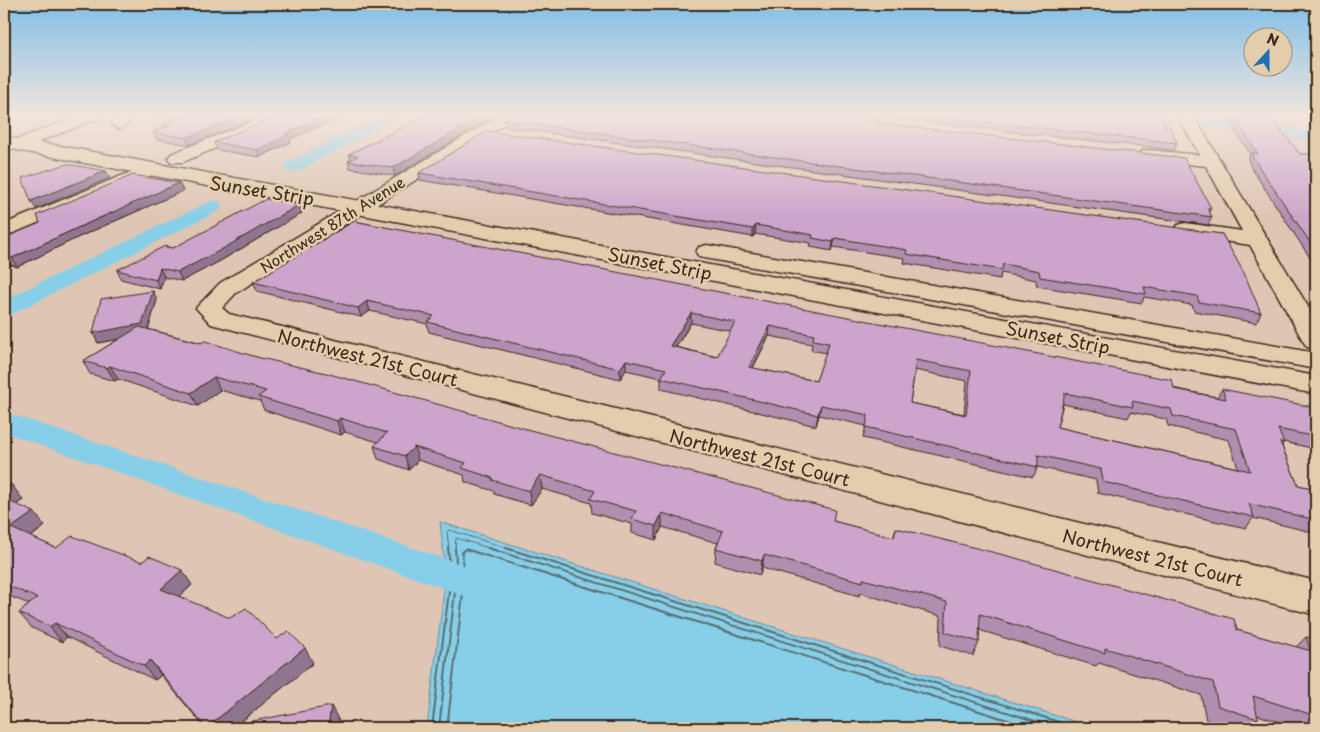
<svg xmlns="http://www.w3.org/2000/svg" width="1320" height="732" font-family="'Playpen Sans',sans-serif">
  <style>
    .water { fill: #87cfe8; stroke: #698d97 }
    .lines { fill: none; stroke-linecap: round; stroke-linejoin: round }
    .shore-far1 { stroke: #596c6f; stroke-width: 1 }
    .shore { stroke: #596c6f; stroke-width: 2 }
    .canal { fill: #87cfe8; fill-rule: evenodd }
    .street-casing { stroke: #3b2a1e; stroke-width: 3 }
    .secondary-casing { stroke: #3b2a1e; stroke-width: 3 }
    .street { fill: #e4cdad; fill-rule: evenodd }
    .secondary { fill: #e4cdad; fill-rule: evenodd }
    .wall { fill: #b08eaf; stroke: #3b2a1e; fill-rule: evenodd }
    .shaded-wall { fill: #90748f; stroke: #3b2a1e }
    .building { fill: #cda5cc; stroke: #3b2a1e; fill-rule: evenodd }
    .labels { text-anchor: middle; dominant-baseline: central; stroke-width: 5; stroke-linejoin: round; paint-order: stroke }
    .far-street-label { font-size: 15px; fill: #3b2a1e; stroke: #e4cdad }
    .street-label { font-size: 18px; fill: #3b2a1e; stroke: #e4cdad }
  </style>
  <rect width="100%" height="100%" fill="#dfc5b3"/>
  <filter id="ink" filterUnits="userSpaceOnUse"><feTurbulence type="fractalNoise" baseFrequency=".02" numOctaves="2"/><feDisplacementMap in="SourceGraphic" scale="10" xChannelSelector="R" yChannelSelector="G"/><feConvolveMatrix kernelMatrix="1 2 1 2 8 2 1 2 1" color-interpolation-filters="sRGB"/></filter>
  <g filter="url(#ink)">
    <!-- water -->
    <polygon class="water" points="440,522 1095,728 427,728 446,575"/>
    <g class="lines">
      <!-- shore-far1 -->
      <g class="shore-far1">
        <polyline points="449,549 447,532 449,530 510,549"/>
        <polyline points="455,549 456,538 492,549"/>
      </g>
      <!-- shore -->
      <g class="shore">
        <polyline points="488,548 1057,728"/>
        <polyline points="506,548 1078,728"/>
        <polyline points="432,728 451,575 448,548"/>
        <polyline points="439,728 457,575 455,548"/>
        <polyline points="447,728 465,577 462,552 465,549 1033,728"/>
      </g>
      <!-- canal -->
      <g class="canal">
        <polygon points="385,115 403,115 298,171 286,171 284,167 286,163"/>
        <polygon points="1108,115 1172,117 1174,120 1167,124 1115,119"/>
        <polygon points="1210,121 1316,131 1316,141 1205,128 1203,125"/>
        <polygon points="213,200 220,202 222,206 220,210 12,314 4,316 4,300"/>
        <polygon points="4,412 494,575 499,586 494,597 481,601 468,597 4,432"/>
      </g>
      <!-- street casing -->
      <g class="street-casing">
        <g id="street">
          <polygon points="116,115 135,115 124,127 119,129 111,124"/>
          <polygon points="268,115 289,115 286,118 183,162 171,162 168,158 171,154"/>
          <polygon points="500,115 519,115 236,293 222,308 229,314 1316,581 1316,615 211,324 196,308 220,283"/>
          <path d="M800,115C815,115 871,111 879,122L871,127L808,120Z"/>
          <polygon points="1177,115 1193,115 1316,320 1316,349 1307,347 1303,341 1250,245 1185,235 1178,233 1175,229 1178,225 1185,223 1242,231 1206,166 1148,160 1142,159 1139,155 1142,151 1148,150 1200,155"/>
          <polygon points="148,165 154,166 157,170 154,174 4,237 4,224"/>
        </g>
      </g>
      <!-- secondary casing -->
      <g class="secondary-casing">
        <g id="secondary">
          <polygon points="80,115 102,115 99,118 38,142 1316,376 1316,394 16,150 4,146 4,136 18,139"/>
          <polygon points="707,245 1316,353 1316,369 699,257 696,252 699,247"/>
        </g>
      </g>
      <!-- street -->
      <use href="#street" class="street"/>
      <!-- secondary -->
      <use href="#secondary" class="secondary"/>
    </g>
    <!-- wall -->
    <g class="wall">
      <polygon points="147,115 263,115 189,145 156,139 153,132 164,128 163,124 175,119"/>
      <polygon points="280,115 346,115 290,139 291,142 260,157 217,150 214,142"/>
      <polygon points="428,115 395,176 350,168 348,161 351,160 349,154"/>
      <polygon points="863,115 1161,115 1166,127 1177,143 1174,150"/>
      <polygon points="1219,115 1268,115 1300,154 1316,154 1316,267 1252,169 1248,160 1250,154 1226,116"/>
      <polygon points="504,120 1211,208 1209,212 1212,217 1208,225 505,127"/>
      <polygon points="419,173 1222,234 1261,313 1256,323 1194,311 1192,305 1144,297 1142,303 1105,297 1037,286 1036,280 1001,273 1000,279 904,263 905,258 833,247 832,251 810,247 811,243 755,234 753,237 420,180"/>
      <polygon points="179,183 183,191 81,236 17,267 12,265 4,269 4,238"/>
      <polygon points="302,213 220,261 182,281 164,277 160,289 121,279 117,270 168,247 173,248"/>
      <path d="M354,221L1217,397L1222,389L1316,413V449L1284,442L1282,446L1298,485L1316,489V533L1253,518L1246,528L1206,519L1098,493L1096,480L1038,467L1033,477L863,438L866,426L819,415L816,426L661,389V378L626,370L620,379L429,332L427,324L370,311L361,317L257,291L253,282ZM691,323L731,331L717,357L676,347ZM769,336L812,344L811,350L826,353L816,381L753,368ZM915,370L967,381L964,414L910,403ZM1063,404L1128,418L1131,412L1166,419L1168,426L1229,440L1238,468L1057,427Z"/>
      <polygon points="157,300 148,329 256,357 833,521 893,537 896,528 1237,630 1296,647 1306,637 1316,640 1316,728 1300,728 1257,715 1258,719 1249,728 1232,728 1206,720 1201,695 1099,663 1096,666 979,630 979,642 973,656 940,646 941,616 860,593 859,596 762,568 760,575 715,562 716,548 718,543 662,527 656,540 632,533 632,524 592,513 591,503 542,489 531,505 494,494 494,491 465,482 464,475 418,460 409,470 378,459 374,446 378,442 345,432 341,435 264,410 260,401 220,390 198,406 118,379 115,381 90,374 83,361 119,339 98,343 93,333"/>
      <polygon points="4,482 23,500 16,504 45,526 31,537 56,548 192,585 179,597 277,639 313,663 238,724 339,721 338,728 205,728 161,675 155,680 67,637 62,642 32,628 19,613 29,604 9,596 4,600"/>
    </g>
    <!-- shaded-wall -->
    <g class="shaded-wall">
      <polygon points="244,115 263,115 189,145 186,138"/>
      <polygon points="329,115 346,115 290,139 291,142 260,157 257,150 284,134"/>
      <polygon points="484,115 496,115 395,176 393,168"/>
      <polygon points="106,171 110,178 36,209 31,201"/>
      <polygon points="179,183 183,191 81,236 17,267 12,258 77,228"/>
      <polygon points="299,205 302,213 220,261 182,281 178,272"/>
      <polygon points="756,225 755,234 753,237 753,229"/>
      <polygon points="835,238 833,247 832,251 833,242"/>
      <polygon points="6,257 12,265 4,269 4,258"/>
      <polygon points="160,268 164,277 160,289 156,280"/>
      <polygon points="153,291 157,300 147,334 98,343 93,333"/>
      <polygon points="367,301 370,311 361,317 358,308"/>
      <polygon points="691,313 691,323 670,356 670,346"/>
      <polygon points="770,326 769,336 748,377 749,367"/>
      <polygon points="626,360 626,370 620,379 620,369"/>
      <polygon points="110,366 118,379 115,381 107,368"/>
      <polygon points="214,377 220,390 198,406 191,393"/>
      <polygon points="821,405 819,415 816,426 818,415"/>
      <polygon points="340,418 345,432 341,435 337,421"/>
      <polygon points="414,447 418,460 409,470 405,456"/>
      <polygon points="540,475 542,489 531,505 529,491"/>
      <polygon points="12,485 23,500 7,511 4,506 4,491"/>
      <polygon points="34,512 45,526 22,543 11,528"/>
      <polygon points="662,513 662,527 656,540 656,526"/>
      <polygon points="764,555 762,568 760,575 762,561"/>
      <polygon points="182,570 192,585 171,604 161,589"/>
      <polygon points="4,589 9,596 4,600"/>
      <polygon points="55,623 67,637 62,642 50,627"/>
      <polygon points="305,648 313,663 233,728 206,728"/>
      <polygon points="150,660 161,675 155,680 144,666"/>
      <polygon points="331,706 339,721 338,728 328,728"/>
    </g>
    <!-- building -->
    <g class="building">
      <polygon points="188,115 244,115 186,138 153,132 171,125 163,124"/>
      <polygon points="280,115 329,115 284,134 289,135 257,150 214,142"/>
      <polygon points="428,115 484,115 393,168 348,161 358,156 349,154"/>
      <polygon points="512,115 808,115 1184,158 1211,208 1207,208 1212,217 504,120"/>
      <polygon points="924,115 1161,115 1166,127 1170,127 1177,143"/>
      <polygon points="1233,115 1268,115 1300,154 1316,154 1316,251 1255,161 1251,153 1258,154"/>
      <polygon points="487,131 1222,234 1244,273 1261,313 1199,302 1197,296 1144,287 1146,294 1109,288 1040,277 1039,271 1003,264 1002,270 906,254 907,250 835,238 833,242 812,238 813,235 756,225 753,229 419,173"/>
      <polygon points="67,164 106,171 31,201 22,178"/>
      <polygon points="133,175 179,183 77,228 12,258 6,257 4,258 4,238 40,223 37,215"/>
      <polygon points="266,199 299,205 217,252 178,272 160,268 156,280 117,270 167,245 166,247 173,248"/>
      <path d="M354,221L1172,380L1174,389L1226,399L1222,389L1313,407L1316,413V437L1278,429L1284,443L1280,442L1298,485L1316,489V520L1249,504L1254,517L1213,508L1103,482L1101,469L1038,455V467L866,427L868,415L821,405L818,415L661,378L666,369L626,360L620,369L427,322L434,316L367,301L358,308L253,282ZM691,313L735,322L717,357L670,346ZM770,326L814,335L813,340L829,343L816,381L749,367ZM916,360L971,371L966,415L910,403ZM1065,393L1133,407L1132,401L1171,409L1173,416L1236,429L1250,471L1057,427Z"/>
      <polygon points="153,291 142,324 93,333 101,299"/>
      <polygon points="139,327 201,343 205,341 256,357 326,373 530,430 835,510 833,521 894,537 896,528 1008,556 1234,619 1237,630 1311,651 1306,637 1316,640 1316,716 1253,696 1258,719 1218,706 1213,682 1105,648 1105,653 980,614 979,642 945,632 947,602 863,579 863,582 764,555 762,561 716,548 723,531 662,513 656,526 632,519 636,511 590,499 595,491 540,475 529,491 492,480 493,478 462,468 466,463 414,447 405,456 374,446 387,433 340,418 337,421 258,397 266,391 214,377 191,393 110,366 107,368 83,361"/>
      <polygon points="4,482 12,485 4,491"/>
      <polygon points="4,499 34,512 11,528 56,548 72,536 142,562 149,556 182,570 161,589 230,618 246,608 277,639 288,631 305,648 206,728 150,660 144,666 55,623 50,627 19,613 37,598 4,584"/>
      <polygon points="331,706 328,728 216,728"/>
    </g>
  </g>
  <!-- sky -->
  <linearGradient id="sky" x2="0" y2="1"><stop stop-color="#81bfe8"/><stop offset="0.53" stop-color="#f1e5dd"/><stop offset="1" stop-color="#f1e5dd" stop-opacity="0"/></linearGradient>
  <rect width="1320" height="217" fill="url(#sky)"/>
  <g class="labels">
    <!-- far-street labels -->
    <g class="far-street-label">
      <text transform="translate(332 224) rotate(-32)">Northwest 87th Avenue</text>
    </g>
    <!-- street labels -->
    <g class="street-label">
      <text transform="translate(262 190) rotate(9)">Sunset Strip</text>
      <text transform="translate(660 263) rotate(11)">Sunset Strip</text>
      <text transform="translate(1058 337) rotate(11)">Sunset Strip</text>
      <text transform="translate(368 357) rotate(14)">Northwest 21st Court</text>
      <text transform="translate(760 457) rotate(14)">Northwest 21st Court</text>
      <text transform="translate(1153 557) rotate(14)">Northwest 21st Court</text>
    </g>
  </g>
  <!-- margin -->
  <rect width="1320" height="732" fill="none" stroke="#e4cdad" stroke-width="20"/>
  <rect x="10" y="10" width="1300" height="712" fill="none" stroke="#3b2a1e" stroke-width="2" filter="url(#ink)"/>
  <!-- north arrow -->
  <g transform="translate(1268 52) rotate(21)"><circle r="24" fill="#e4cdad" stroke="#a08c74"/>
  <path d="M0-4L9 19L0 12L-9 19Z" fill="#1f6fb2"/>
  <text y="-8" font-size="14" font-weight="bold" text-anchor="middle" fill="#3b2a1e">N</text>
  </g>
</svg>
